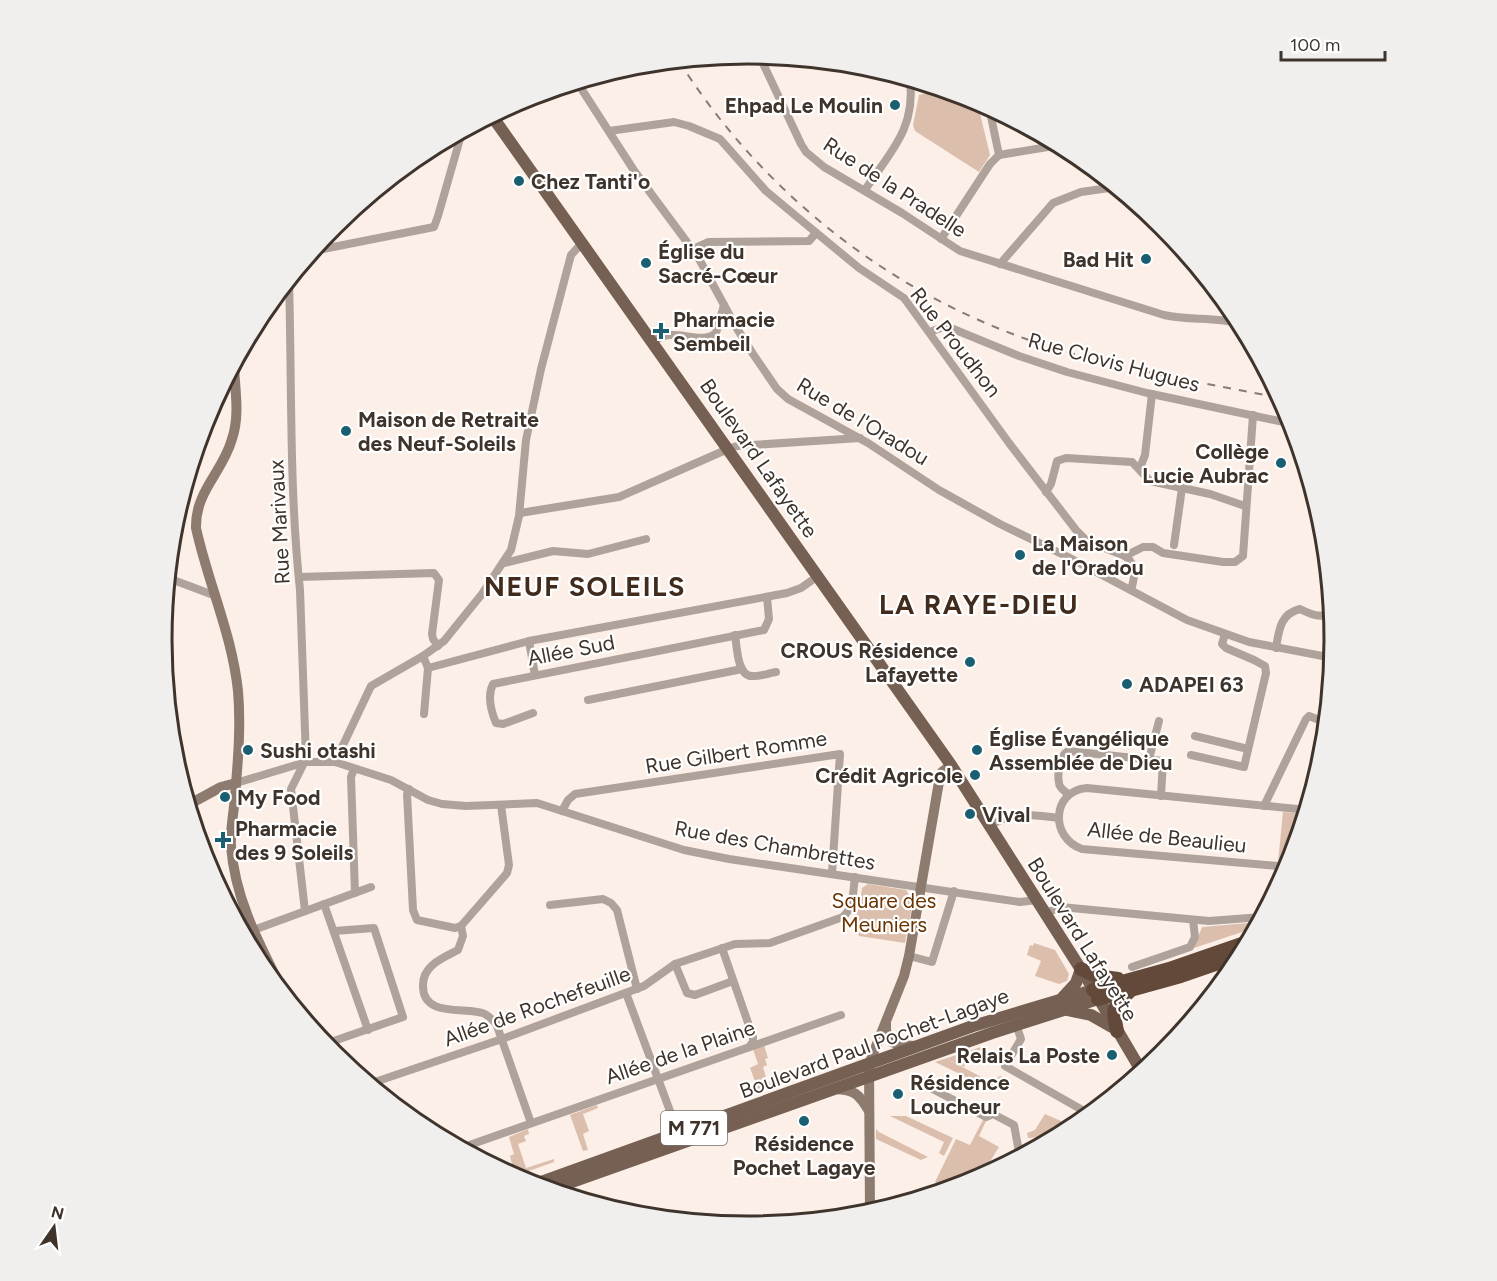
<svg xmlns="http://www.w3.org/2000/svg" width="1497" height="1281" font-family="Figtree,sans-serif">
  <style>
    .green { fill: #dbbeac }
    .lines { fill: none; stroke-linecap: round; stroke-linejoin: round }
    .street { stroke: #aea29a; stroke-width: 8 }
    .secondary { stroke: #8e7b70; stroke-width: 10 }
    .primary { stroke: #766053; stroke-width: 12 }
    .highway { stroke: #62493a; stroke-width: 14 }
    .rail { stroke: #877b73; stroke-width: 2; stroke-dasharray: 8 8; stroke-linecap: butt }
    .poi-dot { fill: #1a5f71; stroke: #fff; stroke-width: 2 }
    .labels { text-anchor: middle; dominant-baseline: central; stroke-width: 4.5; stroke-linejoin: round; paint-order: stroke }
    .shield { fill: #fff; stroke: #79716b; stroke-width: 1.5 }
    .shield-label { font-size: 20px; font-weight: bold; fill: #3f342c }
    .poi-label { font-size: 21px; font-weight: bold; fill: #3f342c; stroke: #fff; text-anchor: start }
    .street-label { font-size: 21px; fill: #3f342c; stroke: #fff }
    .park-label { font-size: 21px; fill: #6b3300; stroke: #fff }
    .district-label { font-size: 27px; font-weight: bold; letter-spacing: 1.5px; fill: #412b1c; stroke: #fff }
    .rim { fill: none; stroke: #3f342c; stroke-width: 3 }
  </style>
  <rect width="100%" height="100%" fill="#fbefe7"/>
  <!-- green -->
  <g class="green">
    <polygon points="943,90 977,101 990,155 979,172 915,131 913,125 919,95"/>
    <polygon points="1283,812 1306,814 1291,863 1278,862"/>
    <polygon points="868,884 906,890 913,901 905,943 859,936 854,920 859,907 862,888"/>
    <polygon points="1260,922 1257,927 1194,948 1202,927"/>
    <polygon points="1034,943 1055,950 1069,974 1067,981 1059,984 1035,976 1041,961 1027,955 1030,945 1033,946"/>
    <polygon points="764,1045 768,1058 765,1059 767,1065 763,1067 767,1081 777,1085 761,1090 753,1086 755,1081 750,1068 758,1064 753,1049"/>
    <polygon points="984,1046 985,1049 970,1054 964,1067 949,1060 991,1082 1000,1076 1003,1077 995,1091 935,1062"/>
    <polygon points="597,1105 598,1108 583,1114 589,1131 583,1134 588,1150 583,1151 570,1115"/>
    <polygon points="1045,1114 1070,1125 1074,1119 1080,1123 1062,1135 1028,1138 1027,1133 1035,1130"/>
    <polygon points="890,1116 906,1116 953,1138 944,1156 939,1153 944,1142"/>
    <polygon points="984,1118 987,1119 979,1136 999,1147 979,1179 950,1189 935,1182 956,1139 970,1145"/>
    <polygon points="528,1129 529,1134 524,1136 526,1141 518,1144 526,1168 554,1159 554,1162 526,1172 518,1172 519,1173 512,1175 509,1170 513,1168 510,1156 514,1154 509,1137"/>
    <polygon points="876,1129 879,1132 928,1157 921,1160 876,1139"/>
  </g>
  <g class="lines">
    <!-- street -->
    <g class="street">
      <path d="M759,55L801,144L806,152L824,167L902,213L960,251L1164,315C1189,321 1216,316 1241,324"/>
      <polyline points="577,82 635,172 698,257 736,327 753,354 777,389 788,399 868,443 939,490 1000,524 1068,557 1187,620 1249,642 1333,658"/>
      <polyline points="989,107 999,155"/>
      <path d="M609,131L674,122L689,126L720,139L766,191L796,216L859,268L904,298L1009,443L1076,530L1087,541L1125,556C1137,565 1135,577 1131,590"/>
      <polyline points="999,155 1060,145"/>
      <path d="M865,190C890,152 916,129 910,80"/>
      <polyline points="941,239 990,164 999,155"/>
      <polyline points="693,249 708,242 809,241 816,233"/>
      <polyline points="313,251 434,227 438,216 462,132"/>
      <polyline points="1000,264 1053,203 1081,192 1116,187"/>
      <path d="M289,280C292,383 289,488 300,590L306,759L291,789L305,911"/>
      <polyline points="930,332 946,326 1019,356 1067,372 1147,393 1293,424"/>
      <path d="M652,341C658,338 664,335 671,335C686,334 704,343 716,333L724,305"/>
      <polyline points="1140,468 1145,455 1152,394"/>
      <polyline points="1046,492 1051,484 1057,461 1066,458 1132,462 1150,481 1210,494 1245,506"/>
      <polyline points="520,513 619,497 728,449 737,446 860,438"/>
      <polyline points="1174,545 1182,488"/>
      <polyline points="1125,556 1143,547 1153,547 1163,553 1223,562 1235,562 1243,556 1253,415"/>
      <polyline points="504,563 553,551 588,554 646,539"/>
      <polyline points="299,577 434,573 439,580 432,634 433,639 438,646"/>
      <polyline points="168,578 216,596"/>
      <path d="M735,635C737,646 737,676 752,676C759,677 769,673 776,672"/>
      <polyline points="529,641 535,675"/>
      <path d="M1276,648C1279,630 1280,614 1300,609C1314,616 1316,616 1333,616"/>
      <polyline points="423,656 428,668 424,714"/>
      <polyline points="428,668 529,641 787,593 801,588 818,576"/>
      <polyline points="588,700 742,669"/>
      <path d="M533,713L503,724L496,723C491,711 487,696 493,684L764,630L769,619L767,597"/>
      <polyline points="1195,736 1248,749"/>
      <polyline points="1191,755 1244,767 1266,673 1265,666 1254,660 1226,648 1222,644 1225,634"/>
      <polyline points="1149,759 1159,721"/>
      <polyline points="335,762 371,686 423,656 444,641 482,594 511,550 519,516 526,440 541,369 571,255 582,243"/>
      <polyline points="354,769 351,777 355,893"/>
      <polyline points="236,783 306,762 335,762 391,780 428,800 442,804 466,806 537,803 684,850 729,859 1020,902 1037,900"/>
      <polyline points="409,789 407,794 413,910 417,920 455,928 461,926"/>
      <path d="M1068,794C1065,791 1059,788 1059,783C1057,774 1060,755 1068,751L1163,761L1161,796"/>
      <polyline points="1264,806 1306,719 1309,716 1327,723"/>
      <polyline points="562,811 568,800 575,794 840,754 832,873"/>
      <path d="M990,826C1015,810 1032,815 1059,818"/>
      <path d="M1289,867L1082,849C1050,838 1051,791 1087,788L1307,810"/>
      <polyline points="324,904 368,1030"/>
      <polyline points="550,905 603,899 611,903 617,910 637,989"/>
      <polyline points="1046,913 1061,907 1209,921 1262,917"/>
      <path d="M461,926L463,936L458,950C443,958 423,965 423,985C422,1019 468,1006 485,1014C489,1016 493,1021 496,1023L531,1123"/>
      <polyline points="461,926 507,873 509,865 501,805"/>
      <polyline points="244,936 259,928 371,887"/>
      <polyline points="722,948 753,1037 753,1042 749,1047"/>
      <polyline points="909,956 932,962 954,891"/>
      <polyline points="675,964 687,993 695,995 733,981"/>
      <polyline points="1132,967 1190,947 1195,937 1193,920"/>
      <polyline points="626,993 673,1119 680,1125 690,1124"/>
      <polyline points="1016,1024 1021,1039 1005,1066 1091,1115"/>
      <polyline points="325,1044 403,1017 374,928 334,931"/>
      <polyline points="922,1081 925,1085 986,1117 993,1114 1014,1125 1020,1157"/>
      <path d="M369,1084L502,1039L644,986L675,964L735,944L770,943L843,917C854,907 853,891 855,877"/>
      <polyline points="461,1148 841,1015"/>
      <polyline points="723,1225 728,1223 744,1227"/>
    </g>
    <!-- secondary -->
    <g class="secondary">
      <path d="M234,366C235,390 240,416 232,439C223,472 195,491 196,528C208,583 232,634 238,691C241,726 238,761 235,796C234,812 230,829 231,846C235,901 261,947 285,995"/>
      <polyline points="188,805 221,787 236,783"/>
      <polyline points="886,1023 886,1031 892,1042 900,1045 914,1046"/>
      <path d="M835,1089C855,1090 859,1094 869,1111"/>
      <polyline points="870,1214 869,1064 904,976 909,956 940,776 942,772 951,765"/>
    </g>
    <!-- primary -->
    <g class="primary">
      <polyline points="492,116 951,765 1089,982 1142,1072"/>
      <polyline points="1063,997 1076,983 1081,969"/>
      <polyline points="1067,1010 1091,1015 1112,1027"/>
      <polyline points="533,1185 973,1026 1093,990"/>
      <polyline points="549,1190 992,1033 1098,999"/>
    </g>
    <!-- highway -->
    <g class="highway">
      <polyline points="1081,969 1096,976 1118,979"/>
      <polyline points="1093,990 1169,969 1250,941"/>
      <polyline points="1098,999 1181,976 1242,955"/>
      <path d="M1117,1031C1113,1010 1111,1007 1129,992"/>
    </g>
    <!-- rail -->
    <path class="rail" d="M679,61C764,196 897,299 1050,347C1125,370 1203,383 1281,398"/>
  </g>
  <!-- markers -->
  <g class="poi-dot">
    <circle cx="895" cy="105" r="6"/>
    <circle cx="519" cy="181" r="6"/>
    <circle cx="1146" cy="259" r="6"/>
    <circle cx="646" cy="263" r="6"/>
    <path d="M658 322h6v6h6v6h-6v6h-6v-6h-6v-6h6z"/>
    <circle cx="346" cy="431" r="6"/>
    <circle cx="1281" cy="463" r="6"/>
    <circle cx="1020" cy="555" r="6"/>
    <circle cx="970" cy="662" r="6"/>
    <circle cx="1127" cy="684" r="6"/>
    <circle cx="248" cy="750" r="6"/>
    <circle cx="977" cy="750" r="6"/>
    <circle cx="975" cy="775" r="6"/>
    <circle cx="225" cy="797" r="6"/>
    <circle cx="970" cy="814" r="6"/>
    <path d="M220 831h6v6h6v6h-6v6h-6v-6h-6v-6h6z"/>
    <circle cx="1112" cy="1055" r="6"/>
    <circle cx="898" cy="1094" r="6"/>
    <circle cx="804" cy="1121" r="6"/>
  </g>
  <g class="labels">
    <!-- shield labels -->
    <rect class="shield" x="661" y="1111" width="66" height="34" rx="4.5"/>
    <g class="shield-label">
      <text x="694" y="1128">M 771</text>
    </g>
    <!-- poi labels -->
    <g class="poi-label">
      <text x="883" y="105" text-anchor="end">Ehpad Le Moulin</text>
      <text x="531" y="181">Chez Tanti'o</text>
      <text x="658" y="251">Église du<tspan x="658" dy="24">Sacré-Cœur</tspan></text>
      <text x="1134" y="259" text-anchor="end">Bad Hit</text>
      <text x="673" y="319">Pharmacie<tspan x="673" dy="24">Sembeil</tspan></text>
      <text x="358" y="419">Maison de Retraite<tspan x="358" dy="24">des Neuf-Soleils</tspan></text>
      <text x="1269" y="451" text-anchor="end">Collège<tspan x="1269" dy="24">Lucie Aubrac</tspan></text>
      <text x="1032" y="543">La Maison<tspan x="1032" dy="24">de l'Oradou</tspan></text>
      <text x="958" y="650" text-anchor="end">CROUS Résidence<tspan x="958" dy="24">Lafayette</tspan></text>
      <text x="1139" y="684">ADAPEI 63</text>
      <text x="989" y="738">Église Évangélique<tspan x="989" dy="24">Assemblée de Dieu</tspan></text>
      <text x="260" y="750">Sushi otashi</text>
      <text x="963" y="775" text-anchor="end">Crédit Agricole</text>
      <text x="237" y="797">My Food</text>
      <text x="982" y="814">Vival</text>
      <text x="235" y="828">Pharmacie<tspan x="235" dy="24">des 9 Soleils</tspan></text>
      <text x="1100" y="1055" text-anchor="end">Relais La Poste</text>
      <text x="910" y="1082">Résidence<tspan x="910" dy="24">Loucheur</tspan></text>
      <text x="804" y="1143" text-anchor="middle">Résidence<tspan x="804" dy="24">Pochet Lagaye</tspan></text>
    </g>
    <!-- street labels -->
    <g class="street-label">
      <text transform="translate(895 187) rotate(33)">Rue de la Pradelle</text>
      <text transform="translate(956 342) rotate(52)">Rue Proudhon</text>
      <text transform="translate(1114 362) rotate(15)">Rue Clovis Hugues</text>
      <text transform="translate(863 421) rotate(31)">Rue de l'Oradou</text>
      <text transform="translate(759 458) rotate(55)">Boulevard Lafayette</text>
      <text transform="translate(279 522) rotate(-93)">Rue Marivaux</text>
      <text transform="translate(571 650) rotate(-11)">Allée Sud</text>
      <text transform="translate(736 752) rotate(-9)">Rue Gilbert Romme</text>
      <text transform="translate(1167 837) rotate(6)">Allée de Beaulieu</text>
      <text transform="translate(775 845) rotate(10)">Rue des Chambrettes</text>
      <text transform="translate(1083 939) rotate(58)">Boulevard Lafayette</text>
      <text transform="translate(537 1006) rotate(-20)">Allée de Rochefeuille</text>
      <text transform="translate(874 1043) rotate(-20)">Boulevard Paul Pochet-Lagaye</text>
      <text transform="translate(680 1052) rotate(-19)">Allée de la Plaine</text>
    </g>
    <!-- park labels -->
    <g class="park-label">
      <text x="884" y="900">Square des<tspan x="884" dy="24">Meuniers</tspan></text>
    </g>
    <!-- district labels -->
    <g class="district-label">
      <text x="585" y="586">NEUF SOLEILS</text>
      <text x="979" y="604">LA RAYE-DIEU</text>
    </g>
  </g>
  <!-- crop -->
  <path d="M0 0H1497V1281H0ZM172 640a576 576 0 1 1 1152 0a576 576 0 1 1-1152 0Z" fill="#f0efee" fill-rule="evenodd"/>
  <path class="rim" d="M172 640a576 576 0 1 1 1152 0a576 576 0 1 1-1152 0Z"/>
  <!-- north arrow -->
  <g transform="translate(54 1227) rotate(14)" stroke="#ffffff" stroke-width="4.5" paint-order="stroke">
  <path d="M0-4.5L10 22L0 15L-10 22Z" fill="#3f342c"/>
  <text y="-9" font-size="16" font-weight="bold" text-anchor="middle" fill="#3f342c">N</text>
  </g>
  <!-- scale -->
  <path d="M1281 51v9h104v-9" fill="none" stroke="#3f342c" stroke-width="3"/>
  <text x="1290" y="51" font-size="18" fill="#3f342c" stroke="#ffffff" stroke-width="4.5" paint-order="stroke">100 m</text>
</svg>
